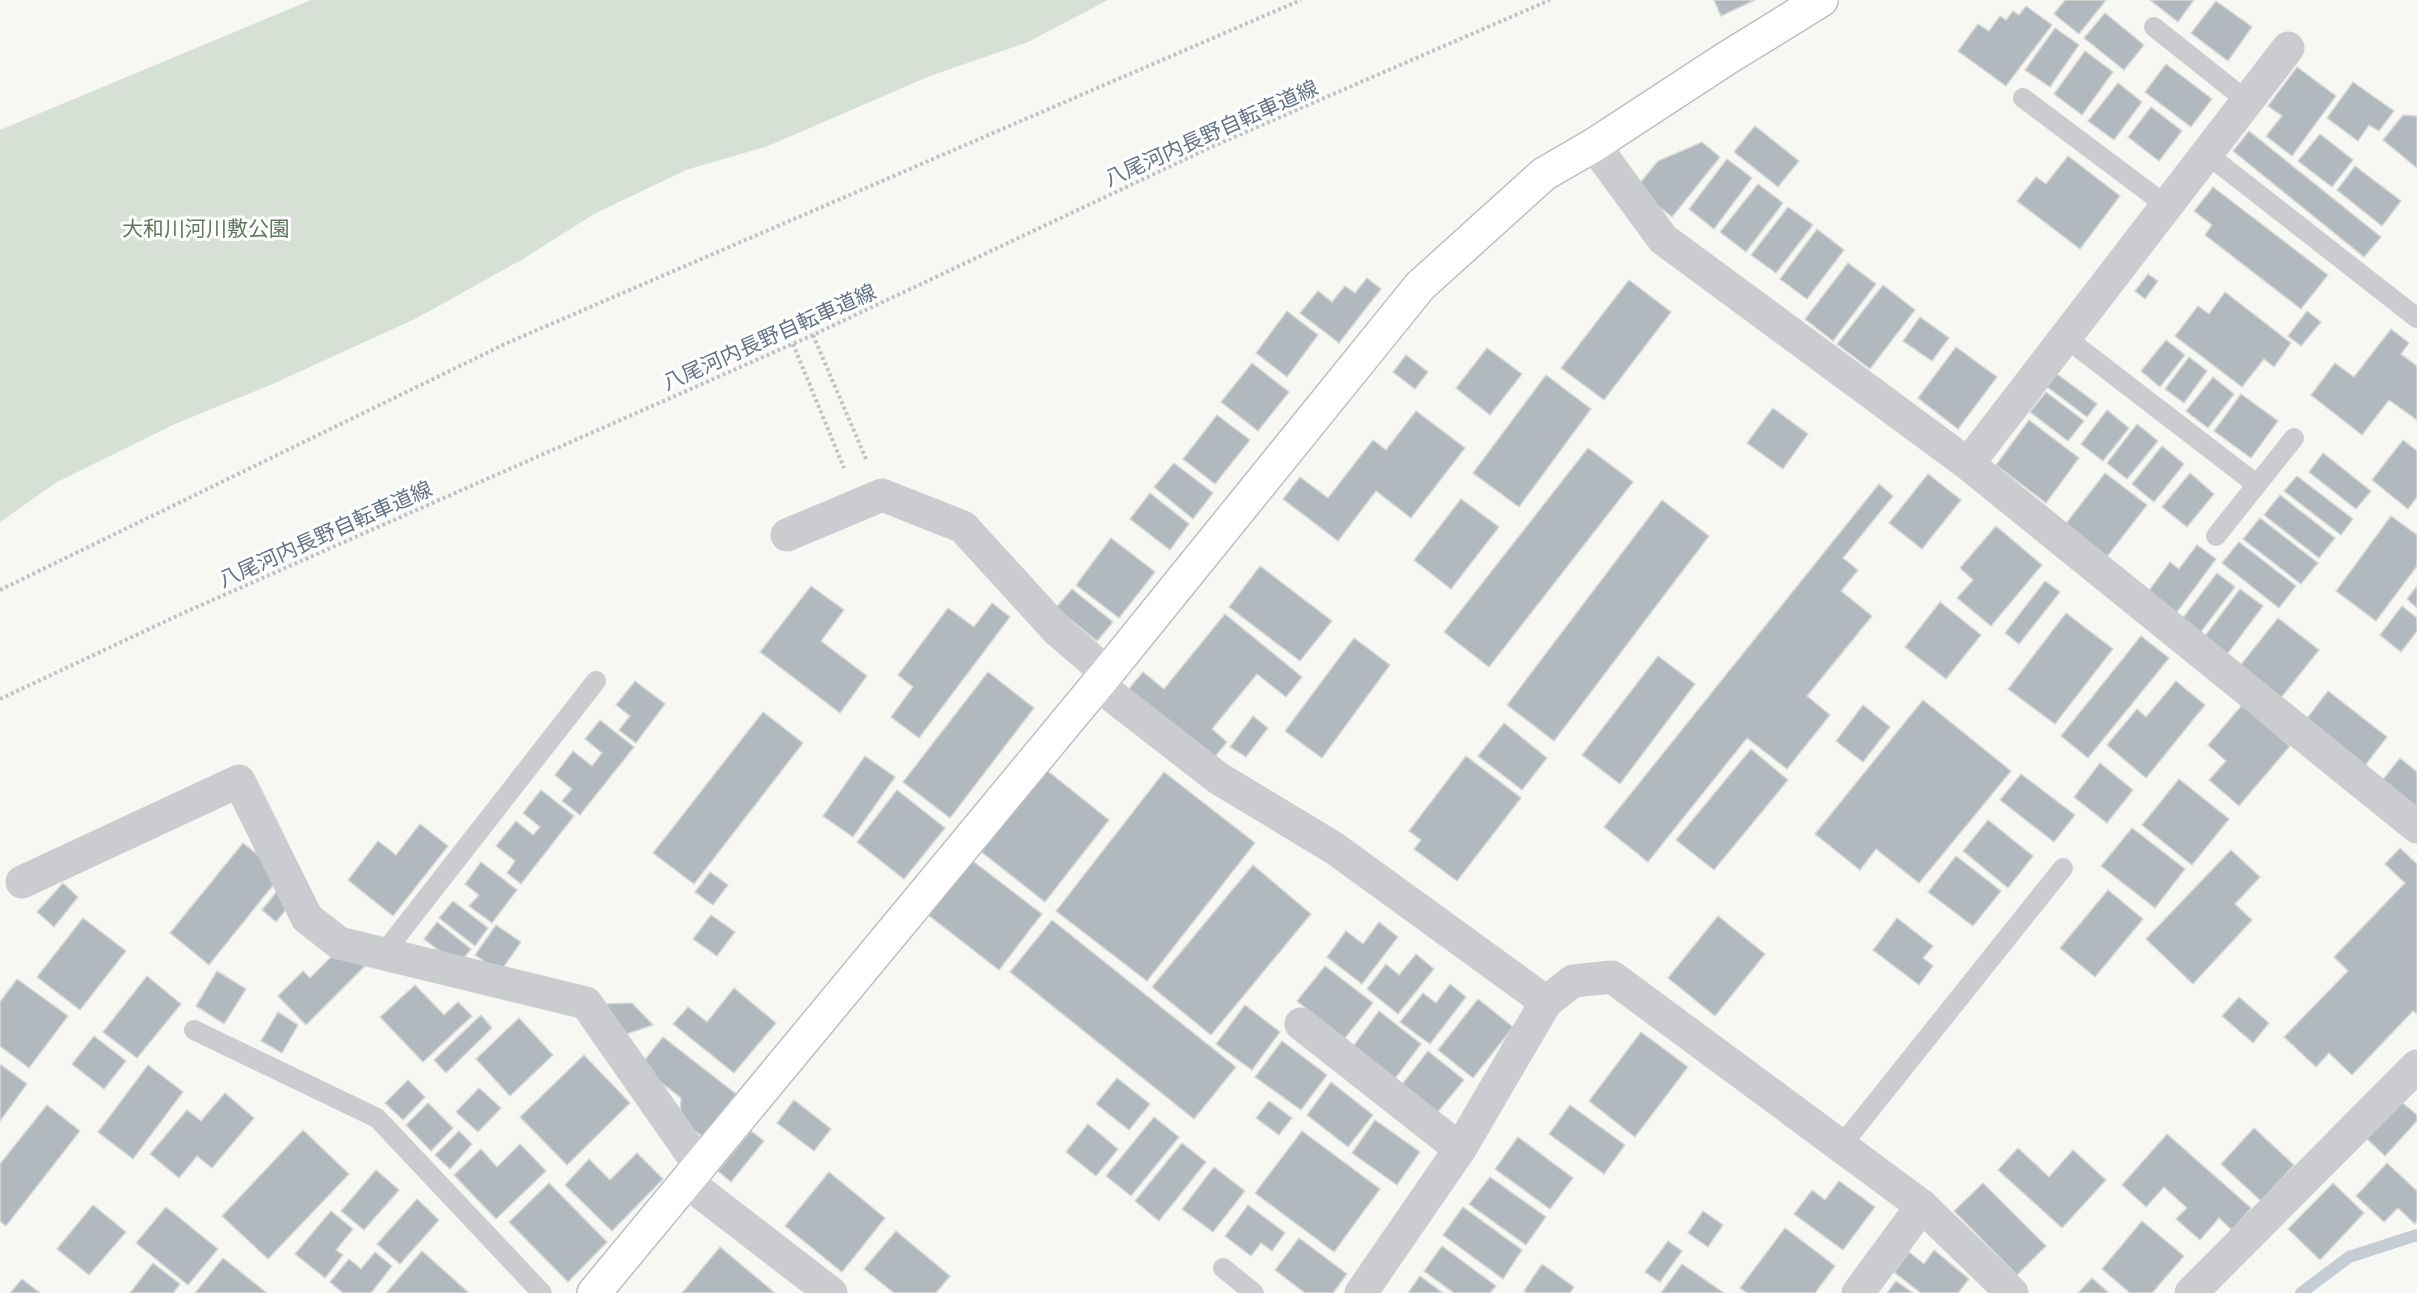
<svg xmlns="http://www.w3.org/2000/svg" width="2417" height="1293" font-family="'Public Sans','Noto Sans JP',sans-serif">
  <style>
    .green { fill: #d7e0d5 }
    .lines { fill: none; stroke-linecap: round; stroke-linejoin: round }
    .stream { stroke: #c5ccd3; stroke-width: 12 }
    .building { fill: #b1b8be; stroke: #d8d9d6; stroke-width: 1.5 }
    .secondary-casing { stroke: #bbbfc4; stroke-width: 36 }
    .path { stroke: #c0c2c5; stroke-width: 4; stroke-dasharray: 3 3; stroke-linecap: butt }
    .lane { stroke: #caccd0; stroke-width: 20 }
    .street { stroke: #caccd0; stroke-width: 33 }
    .secondary { stroke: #fff; stroke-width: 33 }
    .labels { text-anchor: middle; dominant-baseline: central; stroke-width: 6; stroke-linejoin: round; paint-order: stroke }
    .street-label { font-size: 21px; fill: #647287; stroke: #fff }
    .park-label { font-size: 21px; fill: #60795f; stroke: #fff }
  </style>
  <rect width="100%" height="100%" fill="#f7f7f4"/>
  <!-- green -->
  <polygon class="green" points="311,0 1108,0 1028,42 930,76 768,146 686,170 594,214 523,259 417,318 275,383 175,424 57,482 0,522 0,130"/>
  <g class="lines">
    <!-- stream -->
    <polyline class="stream" points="2301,1293 2349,1257 2417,1235"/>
  </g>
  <!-- building -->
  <g class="building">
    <polygon points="1714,0 1755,0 1721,16"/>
    <polygon points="2065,0 2106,0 2079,34 2054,14"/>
    <polygon points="2150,0 2194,0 2178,22"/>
    <polygon points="2216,1 2252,27 2228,61 2191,33"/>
    <polygon points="2026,6 2052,25 2006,86 1958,51 1978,24 1989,31 2000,16 2006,20 2013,11 2019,15"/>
    <polygon points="2105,13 2144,45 2124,70 2084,38"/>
    <polygon points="2055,28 2079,45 2050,87 2025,70"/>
    <polygon points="2085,51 2113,72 2082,115 2054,94"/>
    <polygon points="2166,64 2212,99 2191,127 2145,92"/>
    <polygon points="2297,67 2336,96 2292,156 2266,136 2282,116 2268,106"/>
    <polygon points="2353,82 2394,111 2379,131 2369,125 2358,141 2327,118"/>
    <polygon points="2118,83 2142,102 2114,140 2088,121"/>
    <polygon points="2151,107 2182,131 2159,161 2128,137"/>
    <polygon points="2403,115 2417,116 2417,168 2383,140"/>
    <polygon points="1755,126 1799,161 1778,187 1734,152"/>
    <polygon points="2249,131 2381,237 2364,257 2233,151"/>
    <polygon points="2320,134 2353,160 2332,187 2298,161"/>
    <polygon points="1702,142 1720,157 1672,217 1636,188 1658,161"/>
    <polygon points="2068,156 2120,196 2080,249 2017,201 2036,177 2046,184"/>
    <polygon points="1727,159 1752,178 1714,229 1689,209"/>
    <polygon points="2355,166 2401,201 2382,226 2337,190"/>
    <polygon points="1758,184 1783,203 1746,252 1720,232"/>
    <polygon points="2213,187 2328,275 2301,309 2205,235 2212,225 2194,211"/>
    <polygon points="1788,207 1813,225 1776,273 1751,255"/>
    <polygon points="1817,229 1844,250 1807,299 1780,279"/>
    <polygon points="1848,263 1876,284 1833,341 1805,319"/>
    <polygon points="2148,274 2158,281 2145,299 2135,291"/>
    <polygon points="1367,278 1381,289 1339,343 1300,313 1318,291 1332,302 1345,286 1355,293"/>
    <polygon points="1629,280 1671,312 1604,400 1561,368"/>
    <polygon points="1883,285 1915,310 1870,369 1837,344"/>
    <polygon points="2225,292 2291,343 2274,367 2264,359 2242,387 2175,336 2198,306 2209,314"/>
    <polygon points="1287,311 1318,335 1287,377 1256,353"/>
    <polygon points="2307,311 2321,322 2301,346 2288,336"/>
    <polygon points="1920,317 1949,338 1932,361 1903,341"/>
    <polygon points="2391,329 2409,343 2401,354 2417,366 2417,420 2389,400 2362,435 2311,395 2335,363 2354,377"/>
    <polygon points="2166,340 2185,355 2160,387 2141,371"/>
    <polygon points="1956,347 1997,377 1958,429 1918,398"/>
    <polygon points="1487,348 1522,374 1490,415 1456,388"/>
    <polygon points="1406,355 1428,372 1415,389 1393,372"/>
    <polygon points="2189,357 2207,371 2184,403 2165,389"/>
    <polygon points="1252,363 1289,392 1258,431 1221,402"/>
    <polygon points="2057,374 2097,404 2087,417 2046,386"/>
    <polygon points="1546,375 1591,409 1519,507 1473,473"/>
    <polygon points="2213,377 2234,394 2208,428 2186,411"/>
    <polygon points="2046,392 2084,421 2068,441 2030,412"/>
    <polygon points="2241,394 2278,421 2251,458 2214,431"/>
    <polygon points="1773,408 1808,434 1783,469 1747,443"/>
    <polygon points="2107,410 2129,428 2103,461 2081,444"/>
    <polygon points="1416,411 1465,448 1411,518 1376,491 1338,541 1283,499 1300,477 1328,498 1373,440 1386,450"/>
    <polygon points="1217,415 1250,440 1215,484 1183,459"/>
    <polygon points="2029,420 2079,458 2046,503 1996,465"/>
    <polygon points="2137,424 2158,441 2127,479 2107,463"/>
    <polygon points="2403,440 2417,451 2417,497 2408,509 2372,480"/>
    <polygon points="2162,446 2184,464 2154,502 2132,484"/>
    <polygon points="1588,448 1633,482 1489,667 1444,632"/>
    <polygon points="2323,453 2371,491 2356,509 2309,472"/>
    <polygon points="1174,463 1213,493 1193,519 1154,487"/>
    <polygon points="2105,473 2147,505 2102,563 2061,530"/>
    <polygon points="2190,473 2214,494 2187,527 2162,507"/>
    <polygon points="1928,474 1961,500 1922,549 1889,523"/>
    <polygon points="2297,476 2353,519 2341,535 2284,491"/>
    <polygon points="1879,484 1893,496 1843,558 1858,570 1841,591 1872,616 1807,696 1830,715 1787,769 1747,738 1648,862 1604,827"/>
    <polygon points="1150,493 1189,524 1170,550 1130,519"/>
    <polygon points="2280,495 2335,538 2319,558 2264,515"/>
    <polygon points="1461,499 1499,527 1451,589 1414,560"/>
    <polygon points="1662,500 1709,536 1554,741 1507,705"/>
    <polygon points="2391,516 2417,535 2417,566 2376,621 2336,591"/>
    <polygon points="2260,518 2318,563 2301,584 2243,539"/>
    <polygon points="1996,526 2042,565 1991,626 1957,598 1973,580 1960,568"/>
    <polygon points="1111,538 1155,572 1119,618 1076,585"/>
    <polygon points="2239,542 2296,586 2279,608 2222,563"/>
    <polygon points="2197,545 2216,559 2174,616 2145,596 2170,562 2179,569"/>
    <polygon points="1260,566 1332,621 1300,661 1229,607"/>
    <polygon points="2217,573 2235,587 2197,637 2179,623"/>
    <polygon points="2045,581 2060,592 2019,644 2005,633"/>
    <polygon points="811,586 844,610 821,641 867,676 840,713 760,652"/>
    <polygon points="2417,586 2417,608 2407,599"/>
    <polygon points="1072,589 1113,622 1097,641 1056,608"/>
    <polygon points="2240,589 2263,606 2225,657 2202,640"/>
    <polygon points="1940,602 1981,635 1946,679 1905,647"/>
    <polygon points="992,603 1010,617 919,738 891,717 913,687 898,675 948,608 974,627"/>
    <polygon points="2402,606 2417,618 2417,631 2401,652 2380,635"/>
    <polygon points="2066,613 2113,649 2055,724 2008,689"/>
    <polygon points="1225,614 1302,677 1286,697 1257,674 1212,729 1227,742 1212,760 1127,691 1143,672 1164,689"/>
    <polygon points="2278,618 2319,650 2280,699 2239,667"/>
    <polygon points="2141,636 2169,658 2088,758 2061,736"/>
    <polygon points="1354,638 1390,665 1322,758 1285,731"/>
    <polygon points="1658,656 1695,684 1620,784 1582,755"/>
    <polygon points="988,672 1034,708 950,818 903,782"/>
    <polygon points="635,681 665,704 636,743 619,730 630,716 616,705"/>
    <polygon points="2176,681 2205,705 2146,778 2107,745 2137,709 2146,717"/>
    <polygon points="2328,691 2387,737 2363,768 2304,722"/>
    <polygon points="1923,700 2011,771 1919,883 1876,849 1860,870 1815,834"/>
    <polygon points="1863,705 1890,727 1863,762 1836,741"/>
    <polygon points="2242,705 2290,746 2239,806 2209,780 2226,761 2208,745"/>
    <polygon points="763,712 803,743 694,884 653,853"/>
    <polygon points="1253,716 1268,728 1246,757 1230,747"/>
    <polygon points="600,720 634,747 580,815 562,801 572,789 555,775 573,751 592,766 602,753 585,739"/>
    <polygon points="1504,723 1547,758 1522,790 1478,756"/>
    <polygon points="1751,749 1788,780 1714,870 1676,840"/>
    <polygon points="865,756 895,777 853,837 823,816"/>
    <polygon points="1466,756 1521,798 1457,881 1414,849 1421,840 1409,831"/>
    <polygon points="2400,758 2417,772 2417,819 2377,787"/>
    <polygon points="2100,763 2133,790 2107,823 2074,797"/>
    <polygon points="1044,768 1109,820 1045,902 979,850"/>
    <polygon points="1164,772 1255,843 1147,981 1056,911"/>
    <polygon points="2021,774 2075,815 2054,842 2000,800"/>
    <polygon points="2179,779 2229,819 2192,865 2142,825"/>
    <polygon points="541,790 574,816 521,884 507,873 515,861 496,846 516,821 533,835 540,827 523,813"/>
    <polygon points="897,790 945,828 904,879 857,842"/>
    <polygon points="1988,820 2033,856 2008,888 1963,851"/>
    <polygon points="420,824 448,846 393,916 348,880 378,841 396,855"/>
    <polygon points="2132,828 2185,869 2155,908 2101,866"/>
    <polygon points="243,843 282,874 209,965 170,933"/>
    <polygon points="2400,848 2417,864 2417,1014 2413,1011 2352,1075 2329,1053 2316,1067 2284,1037 2348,971 2334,957 2405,883 2385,864"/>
    <polygon points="2231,850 2260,877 2235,904 2252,920 2193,984 2146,939"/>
    <polygon points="1956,856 2001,891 1973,926 1928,892"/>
    <polygon points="970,859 1042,914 999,970 927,914"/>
    <polygon points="481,862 517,890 492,923 469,906 479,895 465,884"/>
    <polygon points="1253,865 1311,914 1211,1035 1152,987"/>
    <polygon points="710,872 728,885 713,905 695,892"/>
    <polygon points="63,883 78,897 54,927 37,912"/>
    <polygon points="278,890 293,901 276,922 262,910"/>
    <polygon points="2108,890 2143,919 2095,977 2060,948"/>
    <polygon points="453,901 488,928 475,946 439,918"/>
    <polygon points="711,915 735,932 717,956 693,939"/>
    <polygon points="1718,916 1765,954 1715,1016 1668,978"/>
    <polygon points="83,918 126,951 80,1010 37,977"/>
    <polygon points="1897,918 1933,946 1923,958 1933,966 1919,985 1873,950"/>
    <polygon points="1052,920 1236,1067 1194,1119 1010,972"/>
    <polygon points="437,922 471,949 458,965 424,939"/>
    <polygon points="1379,922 1398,937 1362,984 1327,957 1346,931 1363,944"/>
    <polygon points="496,925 521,942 500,972 475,955"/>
    <polygon points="334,954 366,965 306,1025 278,996 303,971 310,978"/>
    <polygon points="1416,954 1434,969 1398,1014 1367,989 1386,964 1399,975"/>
    <polygon points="1325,966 1373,1003 1344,1039 1297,1001"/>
    <polygon points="217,971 246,989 224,1024 196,1006"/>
    <polygon points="147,976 181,1004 137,1058 103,1032"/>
    <polygon points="17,979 68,1016 29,1068 0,1046 0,1002"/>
    <polygon points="1450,984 1466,997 1430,1044 1400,1022 1423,993 1436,1003"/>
    <polygon points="415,985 444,1015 458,1002 472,1016 423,1062 380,1017"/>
    <polygon points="734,988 776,1023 734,1073 673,1024 688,1007 707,1022"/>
    <polygon points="2239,997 2269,1023 2253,1043 2222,1016"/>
    <polygon points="1478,999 1513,1027 1473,1078 1438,1050"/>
    <polygon points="632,1003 653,1025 615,1038 604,1004"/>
    <polygon points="1245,1005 1280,1032 1252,1070 1216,1044"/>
    <polygon points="1379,1011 1421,1044 1394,1080 1352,1048"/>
    <polygon points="278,1012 298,1025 282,1053 261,1041"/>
    <polygon points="481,1015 492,1028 446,1073 434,1060"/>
    <polygon points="519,1018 553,1055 510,1096 476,1059"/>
    <polygon points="1641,1032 1688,1067 1635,1137 1589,1101"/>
    <polygon points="94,1036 126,1061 104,1089 72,1064"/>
    <polygon points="663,1037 736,1094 703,1137 680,1119 681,1098 640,1066"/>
    <polygon points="1282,1041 1327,1075 1301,1110 1255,1077"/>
    <polygon points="1428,1051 1464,1080 1435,1115 1400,1087"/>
    <polygon points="584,1055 630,1103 567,1165 520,1117"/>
    <polygon points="0,1064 27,1084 0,1121"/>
    <polygon points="148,1065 183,1092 133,1159 98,1132"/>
    <polygon points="1117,1078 1150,1104 1129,1130 1096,1104"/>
    <polygon points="408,1080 425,1097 403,1120 385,1103"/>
    <polygon points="1331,1082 1373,1115 1348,1147 1307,1115"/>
    <polygon points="479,1088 501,1108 478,1132 456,1112"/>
    <polygon points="225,1093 254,1118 212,1168 197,1156 179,1178 150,1154 187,1110 201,1121"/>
    <polygon points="2398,1099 2417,1115 2417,1121 2385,1156 2364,1136"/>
    <polygon points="794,1100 831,1129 814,1151 777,1123"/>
    <polygon points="1269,1101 1292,1118 1279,1135 1256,1118"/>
    <polygon points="428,1103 453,1128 431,1151 406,1125"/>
    <polygon points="47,1105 80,1131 6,1226 0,1221 0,1164"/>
    <polygon points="1570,1105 1625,1145 1604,1174 1549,1134"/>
    <polygon points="1154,1117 1179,1137 1131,1196 1106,1176"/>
    <polygon points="1375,1120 1420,1152 1397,1185 1352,1153"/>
    <polygon points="1088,1124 1118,1149 1096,1176 1066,1152"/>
    <polygon points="2254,1128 2294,1165 2261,1201 2221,1164"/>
    <polygon points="303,1130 349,1174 268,1259 222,1216"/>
    <polygon points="459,1131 472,1144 450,1169 435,1155"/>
    <polygon points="751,1131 764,1141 731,1182 718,1171"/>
    <polygon points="1302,1131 1380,1189 1334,1252 1255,1193"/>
    <polygon points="2167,1134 2251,1208 2232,1230 2219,1218 2200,1240 2176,1219 2187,1208 2164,1187 2146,1207 2122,1185"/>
    <polygon points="1518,1137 1573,1178 1550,1209 1495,1169"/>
    <polygon points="1182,1143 1206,1162 1159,1221 1135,1201"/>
    <polygon points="520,1144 546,1171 496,1219 454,1175 481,1149 497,1167"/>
    <polygon points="2018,1148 2049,1177 2073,1150 2106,1180 2062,1228 1998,1170"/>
    <polygon points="637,1153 663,1179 612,1231 565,1185 589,1159 610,1180"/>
    <polygon points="2387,1163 2417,1191 2417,1221 2415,1224 2398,1208 2384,1222 2356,1196"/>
    <polygon points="1214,1167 1245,1191 1213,1232 1182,1209"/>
    <polygon points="376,1170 399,1190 364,1230 341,1211"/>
    <polygon points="829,1172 885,1218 842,1272 785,1226"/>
    <polygon points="1490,1177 1546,1217 1526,1245 1469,1204"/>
    <polygon points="1839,1181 1875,1207 1843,1250 1794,1214 1812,1190 1825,1200"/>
    <polygon points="549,1183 607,1242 568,1282 509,1222"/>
    <polygon points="1983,1183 2046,1246 2017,1275 1954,1211"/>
    <polygon points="2333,1183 2364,1213 2320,1260 2288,1229"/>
    <polygon points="417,1199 439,1220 400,1264 377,1244"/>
    <polygon points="93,1205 126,1232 89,1275 57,1249"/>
    <polygon points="1248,1205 1285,1233 1272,1251 1261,1243 1251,1256 1225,1236"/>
    <polygon points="166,1207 218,1249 188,1285 136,1243"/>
    <polygon points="1463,1207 1522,1250 1503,1279 1443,1235"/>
    <polygon points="331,1211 353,1229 336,1250 343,1255 325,1278 295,1254"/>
    <polygon points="1703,1211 1723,1225 1708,1247 1688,1233"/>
    <polygon points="2142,1221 2184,1256 2152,1293 2130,1293 2102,1269"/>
    <polygon points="1785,1228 1835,1266 1815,1293 1747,1293 1740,1288"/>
    <polygon points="896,1231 950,1276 936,1293 894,1293 864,1269"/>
    <polygon points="1299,1238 1347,1274 1333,1293 1305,1293 1275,1270"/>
    <polygon points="1668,1241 1682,1251 1660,1282 1645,1272"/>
    <polygon points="1442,1246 1496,1286 1490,1293 1454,1293 1424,1271"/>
    <polygon points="720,1247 775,1293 682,1293"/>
    <polygon points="1934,1250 1969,1279 1958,1293 1921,1293 1894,1272 1909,1252 1924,1264"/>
    <polygon points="422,1251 469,1293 386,1293"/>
    <polygon points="375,1252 392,1266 371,1293 343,1293 330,1282 349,1259 361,1269"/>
    <polygon points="223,1258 267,1293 195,1293"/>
    <polygon points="153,1263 180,1284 173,1293 130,1293"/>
    <polygon points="1542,1264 1574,1287 1570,1293 1527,1293 1524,1291"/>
    <polygon points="1682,1264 1724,1293 1661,1293"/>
    <polygon points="1420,1276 1443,1293 1408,1293"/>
    <polygon points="2092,1278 2109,1293 2078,1293"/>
    <polygon points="22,1279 40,1293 10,1293"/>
    <polygon points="1896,1281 1913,1293 1887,1293"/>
  </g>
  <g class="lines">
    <!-- secondary casing -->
    <g class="secondary-casing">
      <polyline id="secondary" points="594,1293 1107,673 1420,286 1544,174 1594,145 1727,58 1821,0"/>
    </g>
    <!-- path -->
    <g class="path">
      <polyline points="813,335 866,459"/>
      <polyline points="793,344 844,468"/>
      <polyline points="0,590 507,343 1301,0"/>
      <polyline points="0,699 181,614 813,335 1209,148 1550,0"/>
    </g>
    <!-- lane -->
    <g class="lane">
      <polyline points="2154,27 2247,101"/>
      <polyline points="2023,98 2167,206"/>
      <polyline points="2207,154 2417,318"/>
      <polyline points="2066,338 2256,484"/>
      <polyline points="2216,536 2294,438"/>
      <polyline points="383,954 596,681"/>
      <polyline points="194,1030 377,1118 542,1293"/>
      <polyline points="1841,1146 2063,868"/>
      <polyline points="1223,1268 1254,1293"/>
    </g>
    <!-- street -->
    <g class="street">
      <polyline points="1594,145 1663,239 1968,464 2417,827"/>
      <polyline points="1968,464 2288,48"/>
      <polyline points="787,535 882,495 963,527 1058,631 1107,673"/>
      <polyline points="1097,684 1218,778 1334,848 1546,1002"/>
      <polyline points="22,882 239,781 307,918 339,943 586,1003 700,1166"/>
      <polyline points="1301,1024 1460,1149"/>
      <polyline points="687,1182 831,1293"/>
      <polyline points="1361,1293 1460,1149 1546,1002 1573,981 1612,977 1922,1206 2012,1293"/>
      <polyline points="1858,1293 1922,1206"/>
      <polyline points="2191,1293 2417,1066"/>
    </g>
    <!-- secondary -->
    <use href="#secondary" class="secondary"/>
  </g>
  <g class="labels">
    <!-- street labels -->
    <g class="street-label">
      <text transform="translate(1211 133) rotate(-24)">八尾河内長野自転車道線</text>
      <text transform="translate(769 337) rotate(-24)">八尾河内長野自転車道線</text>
      <text transform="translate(325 534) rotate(-24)">八尾河内長野自転車道線</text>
    </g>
    <!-- park labels -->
    <g class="park-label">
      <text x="206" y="228">大和川河川敷公園</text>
    </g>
  </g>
</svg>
